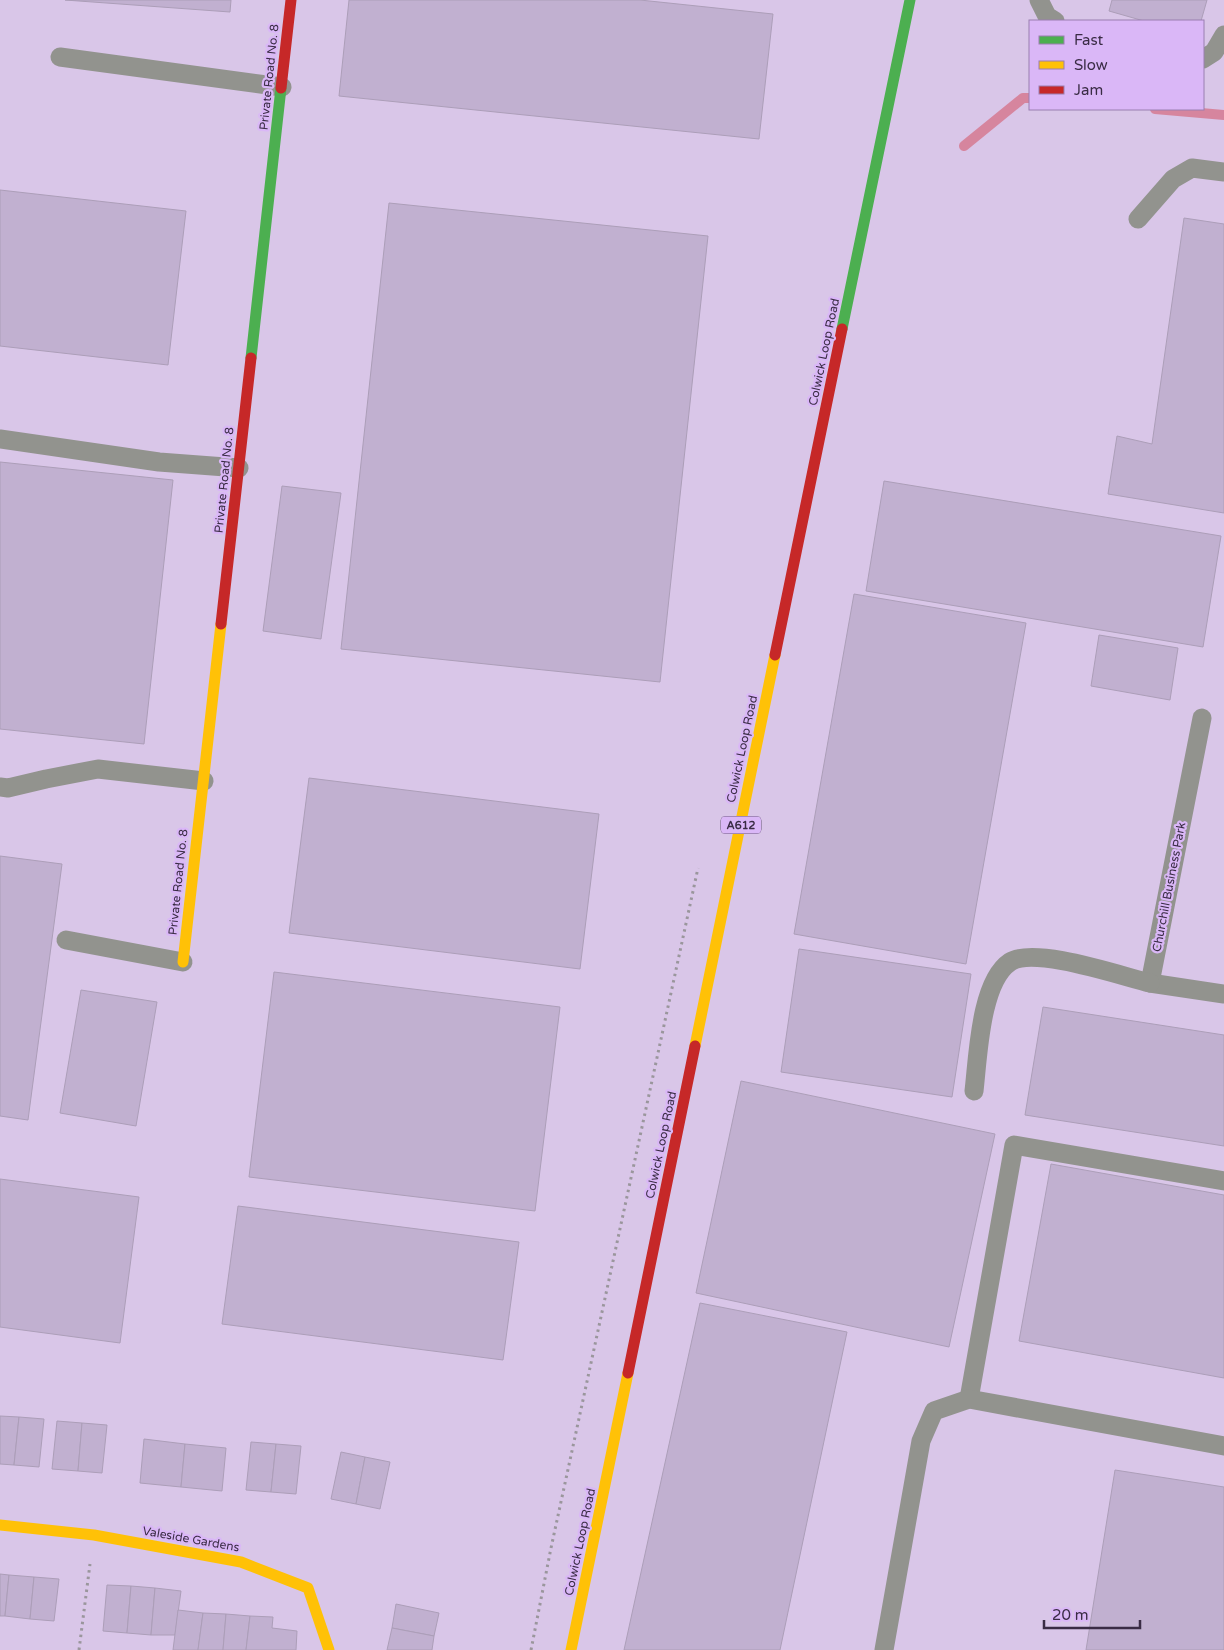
<svg xmlns="http://www.w3.org/2000/svg" width="1224" height="1650" font-family="'Varela Round',sans-serif">
  <style>
    .lines { fill: none; stroke-linecap: round; stroke-linejoin: round }
    .stream { stroke: #d6859e; stroke-width: 10 }
    .building { fill: #c1b0d0; stroke: #ac9eb8 }
    .path { stroke: #9a969c; stroke-width: 3; stroke-dasharray: 2.5 4; stroke-linecap: butt }
    .lane { stroke: #92938e; stroke-width: 19 }
    .fast { stroke: #4caf50; stroke-width: 11 }
    .slow { stroke: #ffc107; stroke-width: 11 }
    .jam { stroke: #c62828; stroke-width: 11 }
    .labels { text-anchor: middle; dominant-baseline: central; stroke-width: 4.5; stroke-linejoin: round; paint-order: stroke }
    .shield { fill: #dab7f7; stroke: #6a567a; stroke-width: 1 }
    .shield-label { font-size: 11px; font-weight: bold; fill: #3a2c45 }
    .street-label { font-size: 12px; fill: #3a2c45; stroke: #dab7f7 }
  </style>
  <rect width="100%" height="100%" fill="#d9c6e8"/>
  <g class="lines">
    <!-- stream -->
    <g class="stream">
      <polyline points="1155,109 1224,115"/>
      <polyline points="964,146 1023,98 1030,98"/>
    </g>
  </g>
  <!-- building -->
  <g class="building">
    <polygon points="65,0 231,0 230,12"/>
    <polygon points="349,0 640,0 773,14 759,139 339,96"/>
    <polygon points="1112,0 1207,0 1201,21 1144,21 1109,11"/>
    <polygon points="0,190 186,211 168,365 0,346"/>
    <polygon points="389,203 708,236 660,682 341,649"/>
    <polygon points="1184,218 1224,224 1224,513 1108,494 1117,436 1152,444"/>
    <polygon points="0,462 173,480 144,744 0,729"/>
    <polygon points="884,481 1221,536 1203,647 866,591"/>
    <polygon points="282,486 341,493 321,639 263,631"/>
    <polygon points="854,594 1026,623 966,964 794,934"/>
    <polygon points="1099,635 1178,648 1170,700 1091,686"/>
    <polygon points="309,778 599,814 580,969 289,933"/>
    <polygon points="0,856 62,864 28,1120 0,1116"/>
    <polygon points="799,949 971,974 952,1097 781,1072"/>
    <polygon points="274,972 560,1007 535,1211 249,1177"/>
    <polygon points="81,990 157,1002 136,1126 60,1113"/>
    <polygon points="1043,1007 1224,1035 1224,1146 1025,1115"/>
    <polygon points="741,1081 995,1134 949,1347 696,1293"/>
    <polygon points="1051,1164 1224,1195 1224,1378 1019,1341"/>
    <polygon points="0,1179 139,1197 120,1343 0,1327"/>
    <polygon points="238,1206 519,1242 503,1360 222,1324"/>
    <polygon points="700,1303 847,1332 780,1650 624,1650"/>
    <polygon points="0,1416 19,1417 14,1465 0,1464"/>
    <polygon points="19,1417 44,1419 39,1467 14,1465"/>
    <polygon points="57,1421 82,1423 78,1471 52,1469"/>
    <polygon points="82,1423 107,1425 102,1473 78,1471"/>
    <polygon points="144,1439 185,1444 181,1487 140,1483"/>
    <polygon points="251,1442 276,1444 271,1492 246,1490"/>
    <polygon points="185,1444 226,1448 222,1491 181,1487"/>
    <polygon points="276,1444 301,1446 296,1494 271,1492"/>
    <polygon points="341,1452 365,1457 356,1504 331,1499"/>
    <polygon points="365,1457 390,1462 380,1509 356,1504"/>
    <polygon points="1115,1470 1224,1487 1224,1650 1086,1650"/>
    <polygon points="0,1574 9,1575 5,1616 0,1616"/>
    <polygon points="9,1575 34,1577 30,1619 5,1616"/>
    <polygon points="34,1577 59,1579 54,1621 30,1619"/>
    <polygon points="107,1585 131,1586 127,1633 103,1631"/>
    <polygon points="131,1586 155,1588 151,1635 127,1633"/>
    <polygon points="155,1588 181,1591 175,1635 151,1635"/>
    <polygon points="396,1604 439,1613 434,1636 392,1628"/>
    <polygon points="178,1610 203,1613 198,1650 173,1650"/>
    <polygon points="203,1613 226,1614 223,1650 198,1650"/>
    <polygon points="226,1614 250,1616 246,1650 223,1650"/>
    <polygon points="250,1616 273,1617 272,1628 297,1631 296,1650 246,1650"/>
    <polygon points="392,1628 434,1636 432,1650 387,1650"/>
  </g>
  <g class="lines">
    <!-- path -->
    <g class="path">
      <polyline points="79,1650 90,1564"/>
      <polyline points="531,1650 551,1548 698,868"/>
    </g>
    <!-- lane -->
    <g class="lane">
      <polyline points="1039,0 1047,16 1055,21"/>
      <polyline points="60,57 282,87"/>
      <polyline points="1203,59 1214,52 1224,35"/>
      <polyline points="1138,219 1173,179 1192,168 1224,172"/>
      <polyline points="0,439 159,462 239,468"/>
      <polyline points="1202,718 1150,983 1224,994"/>
      <polyline points="0,787 8,788 46,779 98,769 204,781"/>
      <polyline points="66,940 183,962"/>
      <path d="M974,1091C978,1058 980,982 1010,962C1034,946 1121,976 1150,983"/>
      <polyline points="969,1399 1014,1145 1224,1181"/>
      <polyline points="884,1650 921,1441 934,1411 969,1399 1224,1446"/>
    </g>
    <!-- fast -->
    <g class="fast">
      <polyline points="842,329 910,0"/>
      <polyline points="251,358 281,88"/>
    </g>
    <!-- slow -->
    <g class="slow">
      <polyline points="183,962 221,624"/>
      <polyline points="695,1046 775,655"/>
      <polyline points="0,1525 94,1535 241,1562 308,1588 329,1650"/>
      <polyline points="571,1650 628,1373"/>
    </g>
    <!-- jam -->
    <g class="jam">
      <polyline points="281,88 291,0"/>
      <polyline points="221,624 251,358"/>
      <polyline points="775,655 842,329"/>
      <polyline points="628,1373 695,1046"/>
    </g>
  </g>
  <g class="labels">
    <!-- shield labels -->
    <rect class="shield" x="721" y="816.5" width="40" height="17" rx="4"/>
    <g class="shield-label">
      <text x="741" y="825">A612</text>
    </g>
    <!-- street labels -->
    <g class="street-label">
      <text transform="translate(269 77) rotate(-84)">Private Road No. 8</text>
      <text transform="translate(824 352) rotate(-78)">Colwick Loop Road</text>
      <text transform="translate(224 480) rotate(-84)">Private Road No. 8</text>
      <text transform="translate(742 749) rotate(-78)">Colwick Loop Road</text>
      <text transform="translate(178 882) rotate(-84)">Private Road No. 8</text>
      <text transform="translate(1169 887) rotate(-79)">Churchill Business Park</text>
      <text transform="translate(661 1145) rotate(-78)">Colwick Loop Road</text>
      <text transform="translate(191 1539) rotate(10)">Valeside Gardens</text>
      <text transform="translate(580 1542) rotate(-78)">Colwick Loop Road</text>
    </g>
  </g>
  <!-- legend -->
  <rect x="1029" y="20" width="175" height="90" fill="#dab7f7" stroke="#9a7fb0"/>
  <rect x="1039" y="36" width="25" height="8" fill="#4caf50" stroke="#9a7fb0"/>
  <text x="1074" y="45" font-size="15" fill="#3a2c45">Fast</text>
  <rect x="1039" y="61" width="25" height="8" fill="#ffc107" stroke="#9a7fb0"/>
  <text x="1074" y="70" font-size="15" fill="#3a2c45">Slow</text>
  <rect x="1039" y="86" width="25" height="8" fill="#c62828" stroke="#9a7fb0"/>
  <text x="1074" y="95" font-size="15" fill="#3a2c45">Jam</text>
  <!-- scale -->
  <path d="M1044 1620v8h96v-8" fill="none" stroke="#3a2c45" stroke-width="2.5"/>
  <text x="1052" y="1620" font-size="15" fill="#3a2c45" stroke="#dab7f7" stroke-width="4" paint-order="stroke">20 m</text>
</svg>
